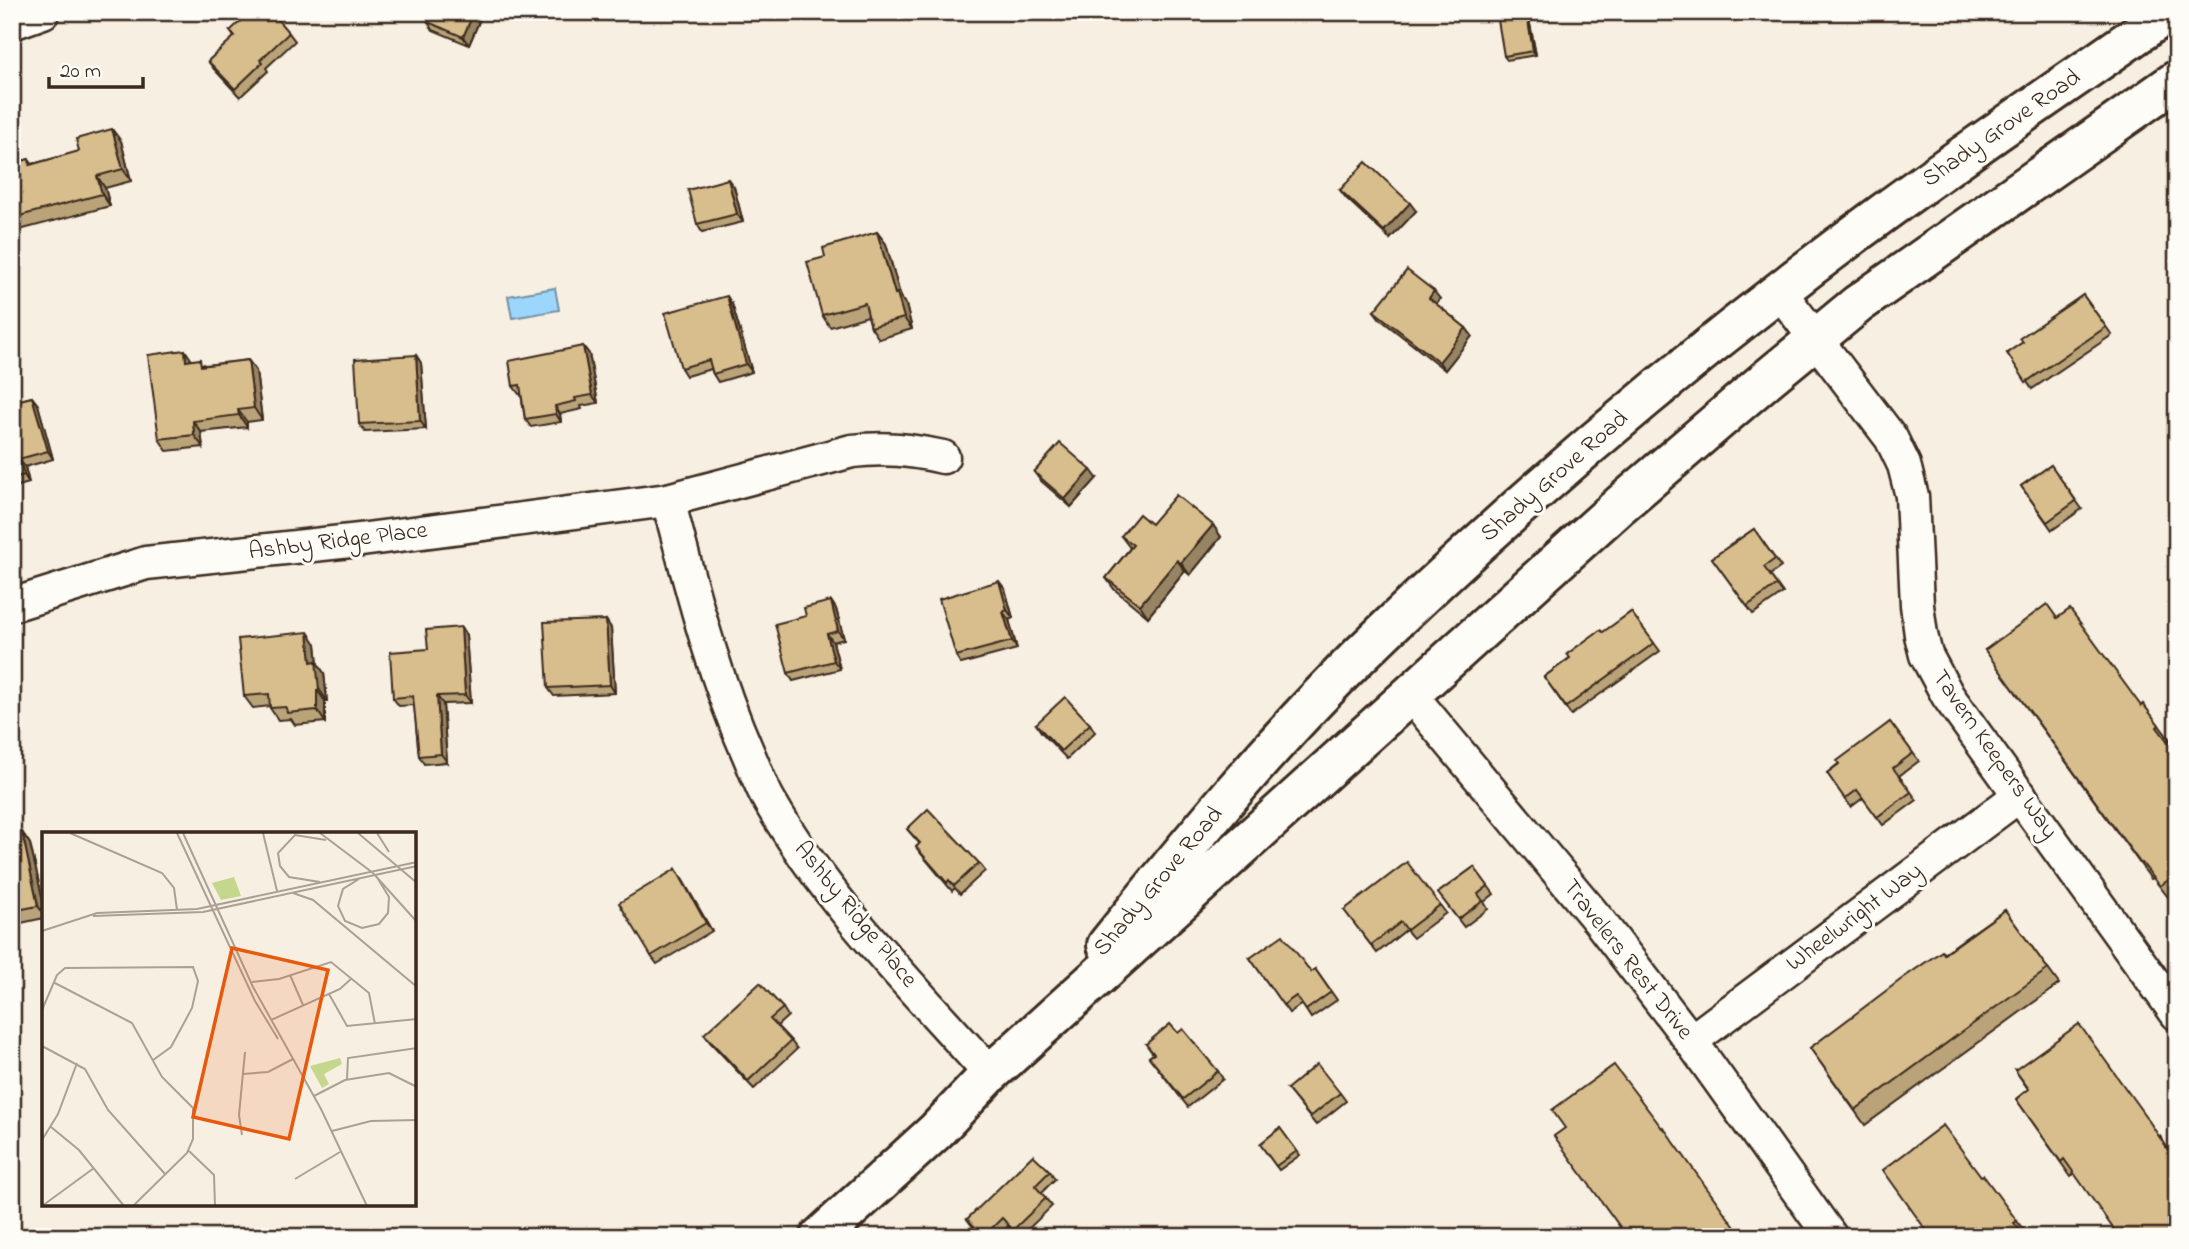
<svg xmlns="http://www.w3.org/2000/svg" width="2189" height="1249" font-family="'Indie Flower',sans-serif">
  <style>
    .water { fill: #9cd6fc; stroke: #7591a3; stroke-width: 2 }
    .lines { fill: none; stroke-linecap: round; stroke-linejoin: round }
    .minor-casing { stroke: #3b2a1e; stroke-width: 37 }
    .major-casing { stroke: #3b2a1e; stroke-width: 44 }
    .minor { stroke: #fdfcf7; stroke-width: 32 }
    .major { stroke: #fdfcf7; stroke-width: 38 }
    .wall { fill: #baa379; stroke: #3b2a1e; stroke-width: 2 }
    .shaded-wall { fill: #978463; stroke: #3b2a1e; stroke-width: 2 }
    .building { fill: #d8bd8d; stroke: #3b2a1e; stroke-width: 2 }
    .labels { text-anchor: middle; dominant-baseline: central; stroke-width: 6; stroke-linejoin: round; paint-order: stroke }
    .street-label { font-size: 24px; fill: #3b2a1e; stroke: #fdfcf7 }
    .inset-road { fill: none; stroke: #aba094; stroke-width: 2 }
    .view { fill: #e8590c; fill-opacity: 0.15; stroke: #e8590c; stroke-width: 3.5 }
    .inset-edge { fill: none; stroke: #3b2a1e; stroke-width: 3.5 }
  </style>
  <rect width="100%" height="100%" fill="#f6efe2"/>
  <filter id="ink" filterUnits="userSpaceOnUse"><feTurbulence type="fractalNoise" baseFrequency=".0143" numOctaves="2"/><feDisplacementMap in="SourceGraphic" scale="14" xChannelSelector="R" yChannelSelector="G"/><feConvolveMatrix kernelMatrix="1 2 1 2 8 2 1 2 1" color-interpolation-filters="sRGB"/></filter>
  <g filter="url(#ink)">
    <!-- water -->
    <polygon class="water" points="555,288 559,310 512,318 508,296"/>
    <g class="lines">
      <!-- minor casing -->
      <g class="minor-casing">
        <g id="minor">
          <polyline points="12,23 43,12"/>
          <polyline points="1780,292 1891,438 1904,465 1912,496 1917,605 1921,635 1926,655 1948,696 2177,1014"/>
          <path d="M668,500C691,586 712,672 748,753C755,769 761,787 770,802C828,903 913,987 990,1074"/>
          <path d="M12,605L146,563L360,540L668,500L852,451C886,447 911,450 943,457"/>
          <polyline points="1410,694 1599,921 1691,1041 1831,1237"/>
          <polyline points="1691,1041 2020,795"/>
        </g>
      </g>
      <!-- major casing -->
      <g class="major-casing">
        <g id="major">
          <path d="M1107,945C1187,845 1269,745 1360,655C1523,496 1699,348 1883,213C1977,144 2074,79 2169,12"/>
          <polyline points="820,1237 936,1131 990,1074 1620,505 1767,379 1858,304 2177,80"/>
        </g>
      </g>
      <!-- minor -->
      <use href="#minor" class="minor"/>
      <!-- major -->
      <use href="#major" class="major"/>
    </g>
    <!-- wall -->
    <g class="wall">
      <polygon points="483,12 469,45 433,30 428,22"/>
      <polygon points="1527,15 1529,19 1536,55 1507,60 1504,56"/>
      <polygon points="230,31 289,33 295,41 266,68 268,71 240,97 214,69 208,61 234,37"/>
      <polygon points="121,141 131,181 105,188 110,206 12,232 12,164 29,159 32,164"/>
      <polygon points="734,187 743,222 702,232 697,224"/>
      <polygon points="1340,190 1416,211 1390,239 1346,198"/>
      <polygon points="877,232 886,244 901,298 906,305 912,329 879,339 871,327 868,316 830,327 822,315 825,257"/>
      <polygon points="2083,295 2112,335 2032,389 2007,353 2023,342"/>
      <polygon points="1440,299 1436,304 1466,328 1472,336 1445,370 1380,319 1374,311"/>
      <polygon points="732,304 752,372 718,382 713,374 711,369 686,376 681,368"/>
      <polygon points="583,346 589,354 598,403 581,406 582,409 560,414 561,422 531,427 525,419 521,394 519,394 513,386"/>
      <polygon points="416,355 421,363 426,429 365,432 359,424"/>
      <polygon points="191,360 205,365 248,360 256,371 262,420 247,422 247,427 201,432 203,447 167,451 159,439"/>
      <polygon points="32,397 38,405 53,459 25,467 29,483 12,488 12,402"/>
      <polygon points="2051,465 2082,509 2052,530 2021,486"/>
      <polygon points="1034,472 1097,478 1071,507 1040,480"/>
      <polygon points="1151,524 1213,525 1221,537 1190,575 1185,571 1148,617 1114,589 1106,578 1130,548 1121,536"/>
      <polygon points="1754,529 1781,567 1770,575 1783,593 1753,614 1712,558"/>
      <polygon points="1005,589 1013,618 1009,620 1017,649 961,664 956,656"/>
      <polygon points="831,601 836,609 844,639 833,642 840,669 793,681 788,673 806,616"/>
      <polygon points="1631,612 1660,651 1571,715 1544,677"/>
      <polygon points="2057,618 2141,706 2143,704 2170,740 2168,742 2177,754 2177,897 2171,901 2153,878 2151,879 1985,650"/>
      <polygon points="606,620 611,628 615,693 554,696 548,688"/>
      <polygon points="466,635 471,703 443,704 447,762 424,764 419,756 414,705 399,706 393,698 428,649"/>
      <polygon points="316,644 318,664 324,673 327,701 325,701 325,722 295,725 291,719 278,720 270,708 270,706 253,708 244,696"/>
      <polygon points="1890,722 1919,761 1899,776 1917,800 1883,825 1863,798 1851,807 1827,773"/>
      <polygon points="1036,724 1090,724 1095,732 1067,759 1041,732"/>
      <polygon points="907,829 979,863 985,871 960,894 955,888 952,891 922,855 916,847 920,844"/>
      <polygon points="22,832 30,844 44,905 44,918 12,925 12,834"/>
      <polygon points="1474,867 1494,894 1484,902 1488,909 1464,927 1438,893"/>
      <polygon points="676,869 712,931 657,964 651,956"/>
      <polygon points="1440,905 1446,913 1413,938 1406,930 1377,953 1344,910"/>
      <polygon points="2005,910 2059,984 1865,1125 1810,1048"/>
      <polygon points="1250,958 1311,972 1315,969 1337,1000 1311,1018 1302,1004 1289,1013"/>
      <polygon points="783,1008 788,1016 777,1026 791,1041 797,1049 754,1089 710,1042 704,1034"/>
      <polygon points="1178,1033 1218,1071 1223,1079 1188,1107 1149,1057 1153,1054 1146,1044"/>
      <polygon points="2015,1070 2160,1136 2175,1160 2074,1174 2071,1177 2016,1099 2028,1089"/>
      <polygon points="1287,1089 1340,1093 1346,1101 1316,1125"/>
      <polygon points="1280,1128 1300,1155 1279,1170 1260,1144"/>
      <polygon points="1050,1171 1055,1179 1041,1193 1052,1206 1020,1237 1018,1237 1008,1226 997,1237 983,1237 973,1227 967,1219"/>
      <polygon points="1981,1176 2017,1221 2028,1236 1930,1237"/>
    </g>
    <!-- shaded-wall -->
    <g class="shaded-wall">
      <polygon points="474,12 483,12 469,45 463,37"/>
      <polygon points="1527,15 1529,19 1536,55 1533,51"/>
      <polygon points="112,129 121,141 131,181 123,169"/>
      <polygon points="97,176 105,188 110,206 102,194"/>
      <polygon points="728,179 734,187 743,222 737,214"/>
      <polygon points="1410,203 1416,211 1390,239 1384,231"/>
      <polygon points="877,232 886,244 901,298 906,305 912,329 904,318 895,294"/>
      <polygon points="1434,291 1440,299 1434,306 1429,298"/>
      <polygon points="727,296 732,304 752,372 746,364"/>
      <polygon points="1466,328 1472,336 1445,370 1439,362"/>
      <polygon points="583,346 589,354 598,403 592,395"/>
      <polygon points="185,350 193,362 186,361"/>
      <polygon points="416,355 421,363 426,429 420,421"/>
      <polygon points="248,360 256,371 262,420 254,408"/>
      <polygon points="32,397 38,405 53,459 48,451"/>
      <polygon points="555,406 560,414 561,422 556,414"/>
      <polygon points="238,410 247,422 247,427 239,415"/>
      <polygon points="193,421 201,432 203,447 194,435"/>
      <polygon points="19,459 25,467 29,483 24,475"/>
      <polygon points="1091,470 1097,478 1071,507 1065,499"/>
      <polygon points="1213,525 1221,537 1190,575 1181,563"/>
      <polygon points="1177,560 1185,571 1148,617 1140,605"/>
      <polygon points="999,581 1005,589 1013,618 1007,610"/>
      <polygon points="831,601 836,609 844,639 838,631"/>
      <polygon points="1003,612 1009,620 1017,649 1012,641"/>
      <polygon points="606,620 611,628 615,693 610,685"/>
      <polygon points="461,627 466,635 471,703 465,695"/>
      <polygon points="308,632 316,644 318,664 324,673 327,701 319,689 311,662"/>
      <polygon points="827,634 833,642 840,669 834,661"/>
      <polygon points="317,690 325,701 325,722 317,710"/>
      <polygon points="437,696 443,704 447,762 441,754"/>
      <polygon points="22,832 30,844 44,905 44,914 38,906"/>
      <polygon points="676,869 681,877 712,931 706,923"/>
    </g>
    <!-- building -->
    <g class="building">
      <polygon points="250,12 271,12 289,33 260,60 262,63 235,89 208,61 235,36 230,31"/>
      <polygon points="432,12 474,12 463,37 428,22"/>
      <polygon points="1527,15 1533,51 1504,56 1498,20"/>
      <polygon points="112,129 123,169 97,176 102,194 12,218 12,164 29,159 30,165 79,151 76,139"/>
      <polygon points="1366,162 1410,203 1384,231 1340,190"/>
      <polygon points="728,179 737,214 697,224 688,190"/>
      <polygon points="877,232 895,294 897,293 904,318 871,327 865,303 822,315 807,262 825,257 823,248"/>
      <polygon points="1407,270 1434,291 1429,298 1466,328 1439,362 1374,311"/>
      <polygon points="2083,295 2106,327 2026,382 2007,353 2023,342 2020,338"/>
      <polygon points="727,296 746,364 713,374 709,360 681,368 665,313"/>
      <polygon points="583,346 592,395 575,398 576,401 555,406 556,414 525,419 520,385 513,386 509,361"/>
      <polygon points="185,350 186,361 200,359 201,366 248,360 254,408 238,410 239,415 193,421 194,435 159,439 148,355"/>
      <polygon points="416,355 420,421 359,424 355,359"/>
      <polygon points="32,397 48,451 19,459 24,475 12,478 12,402"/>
      <polygon points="1060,443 1091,470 1065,499 1034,472"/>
      <polygon points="2051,465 2076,501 2047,522 2021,486"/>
      <polygon points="1176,495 1213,525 1181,563 1177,560 1140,605 1106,578 1133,545 1121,536 1139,514 1151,524"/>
      <polygon points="1754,529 1775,559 1764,567 1777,585 1747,606 1712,558"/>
      <polygon points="999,581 1007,610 1003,612 1012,641 956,656 939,599"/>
      <polygon points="831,601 838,631 827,634 834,661 788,673 775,624 806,616 804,608"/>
      <polygon points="2047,604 2057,618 2070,609 2141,706 2143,704 2159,725 2157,727 2177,754 2177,874 2160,886 2142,863 2141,864 1985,650"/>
      <polygon points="1631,612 1654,643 1566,707 1544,677 1570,658 1567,654 1600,630 1603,632"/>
      <polygon points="606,620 610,685 548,688 544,622"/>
      <polygon points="461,627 465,695 437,696 441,754 419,756 413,696 393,698 390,652 428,649 426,630"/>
      <polygon points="308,632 311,662 316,661 319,689 317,690 317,710 287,713 286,707 270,708 269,694 244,696 238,639"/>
      <polygon points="1065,697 1090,724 1061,751 1036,724"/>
      <polygon points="1890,722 1913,753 1893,768 1911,792 1877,817 1857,790 1845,799 1827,773 1839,764 1837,761"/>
      <polygon points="928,809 979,863 954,886 949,880 947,883 916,847 920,843 907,829"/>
      <polygon points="22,832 38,906 12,911 12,834"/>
      <polygon points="1407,862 1440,905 1407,930 1401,922 1371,945 1344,910"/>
      <polygon points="1474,867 1488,886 1478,894 1483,901 1458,919 1438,893"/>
      <polygon points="676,869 706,923 651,956 619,903"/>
      <polygon points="2005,910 2048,969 1855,1110 1810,1048 1903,978 1942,951 1944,954"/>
      <polygon points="1283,935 1311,972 1315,969 1331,992 1306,1010 1296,996 1283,1005 1250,958"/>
      <polygon points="760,983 783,1008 770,1019 791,1041 748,1081 704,1034"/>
      <polygon points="1170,1024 1178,1033 1183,1029 1218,1071 1183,1099 1149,1057 1154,1054 1146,1044"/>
      <polygon points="2079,1024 2149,1121 2175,1161 2177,1159 2177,1237 2115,1237 2114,1236 2117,1234 2064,1159 2061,1162 2016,1099 2029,1089 2015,1070"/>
      <polygon points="1317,1064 1340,1093 1310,1117 1287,1089"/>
      <polygon points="1614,1065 1662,1128 1663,1127 1742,1237 1623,1237 1617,1230 1620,1227 1554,1136 1565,1128 1552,1110"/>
      <polygon points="1943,1125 1981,1176 1983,1175 2017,1221 2014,1223 2025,1237 1931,1237 1883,1170"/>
      <polygon points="1280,1128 1297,1151 1276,1166 1260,1144"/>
      <polygon points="1033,1155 1050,1171 1035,1186 1046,1198 1013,1230 1002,1218 984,1236 967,1219"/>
      <polygon points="340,1231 345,1237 334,1237"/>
    </g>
  </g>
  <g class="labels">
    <!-- street labels -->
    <g class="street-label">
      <text transform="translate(2002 129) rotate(-35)">Shady Grove Road</text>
      <text transform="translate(1555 477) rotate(-41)">Shady Grove Road</text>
      <text transform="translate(338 542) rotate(-7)">Ashby Ridge Place</text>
      <text transform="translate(1994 755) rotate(55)">Tavern Keepers Way</text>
      <text transform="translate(1159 882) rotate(-50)">Shady Grove Road</text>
      <text transform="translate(855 915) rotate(51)">Ashby Ridge Place</text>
      <text transform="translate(1855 918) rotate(-37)">Wheelwright Way</text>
      <text transform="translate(1627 960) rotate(52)">Travelers Rest Drive</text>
    </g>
  </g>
  <!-- overview -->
  <g transform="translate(42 832)">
    <rect width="374" height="374" fill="#f6efe2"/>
    <path d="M192,45L199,64L179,68L170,51ZM298,226L300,232L282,242L287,252L280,256L268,234Z" fill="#c4d78c"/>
    <path class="inset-road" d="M28,1L120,41L132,56L135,78M135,1L213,169L236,207M141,1L211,155L279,277L325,374M221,1L235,59M278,1L331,41L375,90M316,1L375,51M335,1L347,20M317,47L301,57L296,74L303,89L320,96L337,92L346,81L347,65L336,47M278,50L247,45L238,34L236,21L253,3L284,8M251,61L271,68L375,155M51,84L161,80L375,34M0,99L55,81L155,77L375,30M248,143L261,173M11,150L90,191L120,245L151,276V307L145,321L91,374M210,150L237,147L289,130L327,161L333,192M287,162L305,194L375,187M0,178L15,143L23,136L151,135L156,149L150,176L129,215L111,228M229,188L298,157L310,146M0,214L43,237L66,278L123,342M201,242L226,240L251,227M305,247L306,226L375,216M272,264L303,248L347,241L375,255M9,295L37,318L82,374M290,299L329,289L375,288M200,303L197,283L203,220M0,308L16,282L35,231M147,319L172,343L173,374M253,347L298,320M0,374L52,336"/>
    <path class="view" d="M190,116L286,138L247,307L151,285Z"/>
    <rect width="374" height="374" class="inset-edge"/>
  </g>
  <!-- margin -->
  <rect width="2189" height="1249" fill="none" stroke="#fdfcf7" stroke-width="42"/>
  <rect x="21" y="21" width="2147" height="1207" fill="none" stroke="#3b2a1e" stroke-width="2.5" filter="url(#ink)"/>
  <!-- scale -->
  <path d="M49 77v10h94v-10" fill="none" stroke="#3b2a1e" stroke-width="3.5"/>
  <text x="60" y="77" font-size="21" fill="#3b2a1e" stroke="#fdfcf7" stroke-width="5" paint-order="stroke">20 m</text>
</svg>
